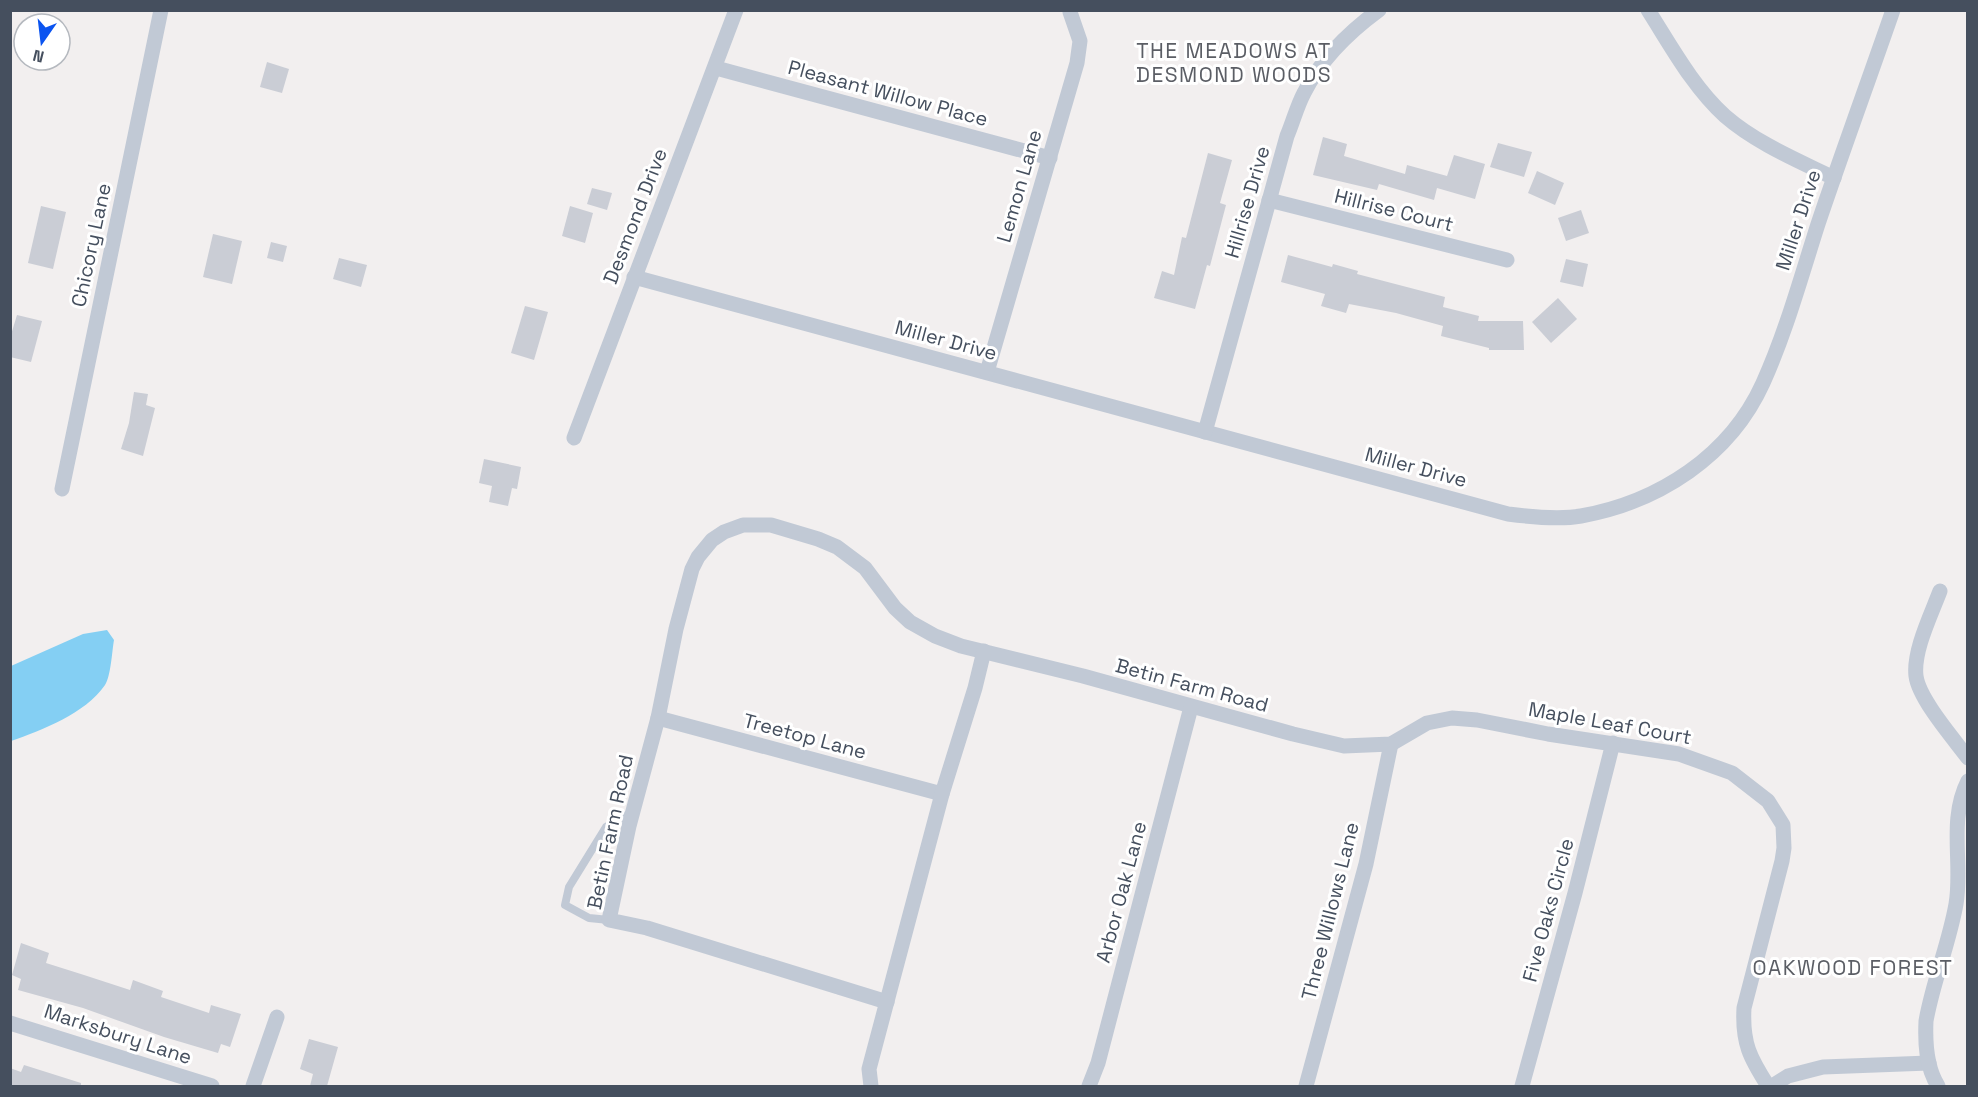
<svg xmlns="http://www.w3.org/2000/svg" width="1978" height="1097" font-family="'Space Grotesk',sans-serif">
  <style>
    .water { fill: #84cff3 }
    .building { fill: #cacdd5 }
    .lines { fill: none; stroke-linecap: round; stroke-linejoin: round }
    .lane { stroke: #c1c9d5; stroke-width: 8 }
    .street { stroke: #c1c9d5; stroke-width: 15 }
    .labels { text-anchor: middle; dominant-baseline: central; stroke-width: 6; stroke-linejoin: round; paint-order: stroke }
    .street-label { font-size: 20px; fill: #454f5e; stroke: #fff }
    .neighbourhood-label { font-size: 21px; letter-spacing: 1.5px; fill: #5b5e65; stroke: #fff }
  </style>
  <rect width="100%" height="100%" fill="#f2efef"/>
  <!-- water -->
  <path class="water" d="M107,630L114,640C112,651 111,676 105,685C85,714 42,730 11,741V666L83,634Z"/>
  <!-- building -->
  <g class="building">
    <polygon points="267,62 289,69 282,93 260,87"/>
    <polygon points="1323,137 1347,144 1344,156 1405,174 1407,165 1447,176 1454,155 1485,164 1475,199 1437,188 1434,200 1379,184 1377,190 1313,175"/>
    <polygon points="1498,143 1532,152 1524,177 1490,167"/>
    <polygon points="1208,153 1232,160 1220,203 1226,205 1210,266 1207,265 1195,309 1154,298 1162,271 1174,275 1182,237 1186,238"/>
    <polygon points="1537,171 1564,183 1555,205 1528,193"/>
    <polygon points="592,188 612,193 607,210 587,204"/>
    <polygon points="41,206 66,212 53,269 28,263"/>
    <polygon points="570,206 593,213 585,243 562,236"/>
    <polygon points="1581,210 1589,233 1566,241 1558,218"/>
    <polygon points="213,234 242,241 232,284 203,277"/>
    <polygon points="271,242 287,246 283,262 267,258"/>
    <polygon points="1288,255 1332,267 1333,264 1358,271 1357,274 1445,297 1443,307 1479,316 1478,321 1523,321 1524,350 1489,350 1489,348 1441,336 1443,326 1396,313 1349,304 1346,313 1321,306 1325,294 1281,282"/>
    <polygon points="339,258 367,265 361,287 333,279"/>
    <polygon points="1566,259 1588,264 1583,287 1560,282"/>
    <polygon points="1558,298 1577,319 1551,343 1532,322"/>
    <polygon points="525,306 548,312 534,360 511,353"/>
    <polygon points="17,315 42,321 31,362 10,357 10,338"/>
    <polygon points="134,392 148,394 146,405 155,408 143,456 121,449 129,423"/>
    <polygon points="484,459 521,467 517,489 512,488 508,506 489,502 492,486 479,483"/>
    <polygon points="21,943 49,953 46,963 84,975 130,990 133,980 163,991 161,997 209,1013 211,1005 241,1014 230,1047 221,1044 218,1053 164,1037 83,1008 18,990 21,979 12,975"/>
    <polygon points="309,1039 338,1047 327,1086 310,1086 313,1074 300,1069"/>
    <polygon points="24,1065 81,1083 81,1086 10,1086 10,1068 21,1072"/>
  </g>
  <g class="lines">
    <!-- lane -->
    <polyline class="lane" points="609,920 589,918 565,905 569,887 606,827 632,812"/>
    <!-- street -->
    <g class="street">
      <path d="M1648,10C1671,46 1693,87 1725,116C1756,143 1797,160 1834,178"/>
      <polyline points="716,68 1050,158"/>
      <polyline points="1269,200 1507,260"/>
      <path d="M634,277L1508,514C1531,517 1558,520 1581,516C1659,502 1730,456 1763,383C1786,332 1801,277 1818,224C1842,153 1868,82 1893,10"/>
      <polyline points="987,372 1077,63 1080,41 1070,12"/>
      <path d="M1205,432L1287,136C1293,122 1297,106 1304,93C1321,59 1349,32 1379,10"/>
      <polyline points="574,438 736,10"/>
      <polyline points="62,489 161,10"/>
      <path d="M1940,591C1931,615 1913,651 1916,676C1919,699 1953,738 1968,758"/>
      <polyline points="658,718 942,794"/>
      <path d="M887,1002L647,928L609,920L629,826L658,718L676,629L692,569L698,557L712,540L724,532L743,525H771L818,539L837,547L865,568L895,608L910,622L935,636L961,646L1083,676L1293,734L1344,746L1391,744L1427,723L1452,718L1477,720L1548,734L1679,754L1732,773L1768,801L1783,825L1784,848L1782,861L1744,1008C1742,1043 1750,1058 1768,1086"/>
      <polyline points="10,1023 212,1086"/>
      <polyline points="253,1086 277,1017"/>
      <polyline points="871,1086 869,1069 942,794 975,688 984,651"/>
      <polyline points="1089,1086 1098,1063 1191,707"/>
      <polyline points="1306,1086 1366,864 1391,744"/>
      <polyline points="1522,1086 1575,893 1613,743"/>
      <polyline points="1772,1086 1788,1076 1823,1067 1929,1063"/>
      <path d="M1938,1086C1926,1067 1925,1043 1926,1021C1933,981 1949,944 1956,904C1963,864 1948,820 1968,781"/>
    </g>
  </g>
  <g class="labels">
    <!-- street labels -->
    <g class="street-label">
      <text transform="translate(888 93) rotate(15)">Pleasant Willow Place</text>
      <text transform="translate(1019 186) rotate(-74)">Lemon Lane</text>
      <text transform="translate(1247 202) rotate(-74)">Hillrise Drive</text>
      <text transform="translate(1394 210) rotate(14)">Hillrise Court</text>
      <text transform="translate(635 216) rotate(-69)">Desmond Drive</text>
      <text transform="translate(1798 220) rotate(-72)">Miller Drive</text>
      <text transform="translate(91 245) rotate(-78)">Chicory Lane</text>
      <text transform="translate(946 340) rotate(15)">Miller Drive</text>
      <text transform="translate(1416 467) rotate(15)">Miller Drive</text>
      <text transform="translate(1192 685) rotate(15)">Betin Farm Road</text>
      <text transform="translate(1610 723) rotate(10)">Maple Leaf Court</text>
      <text transform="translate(805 736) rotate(15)">Treetop Lane</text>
      <text transform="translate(610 832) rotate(-78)">Betin Farm Road</text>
      <text transform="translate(1121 892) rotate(-75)">Arbor Oak Lane</text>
      <text transform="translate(1548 910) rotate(-75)">Five Oaks Circle</text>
      <text transform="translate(1330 911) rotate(-76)">Three Willows Lane</text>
      <text transform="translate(118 1034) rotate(18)">Marksbury Lane</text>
    </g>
    <!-- neighbourhood labels -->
    <g class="neighbourhood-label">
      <text x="1234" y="50">THE MEADOWS AT<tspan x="1234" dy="24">DESMOND WOODS</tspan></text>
      <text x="1853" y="967">OAKWOOD FOREST</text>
    </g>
  </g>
  <!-- border -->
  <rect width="1978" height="1097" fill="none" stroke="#454f5e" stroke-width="24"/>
  <!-- north arrow -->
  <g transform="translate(42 42) rotate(194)"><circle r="28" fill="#ffffff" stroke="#b5b9bf" stroke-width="1.5"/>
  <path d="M0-4.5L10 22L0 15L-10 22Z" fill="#0b54f0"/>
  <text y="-9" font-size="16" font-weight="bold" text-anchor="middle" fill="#454f5e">N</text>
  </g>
</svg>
